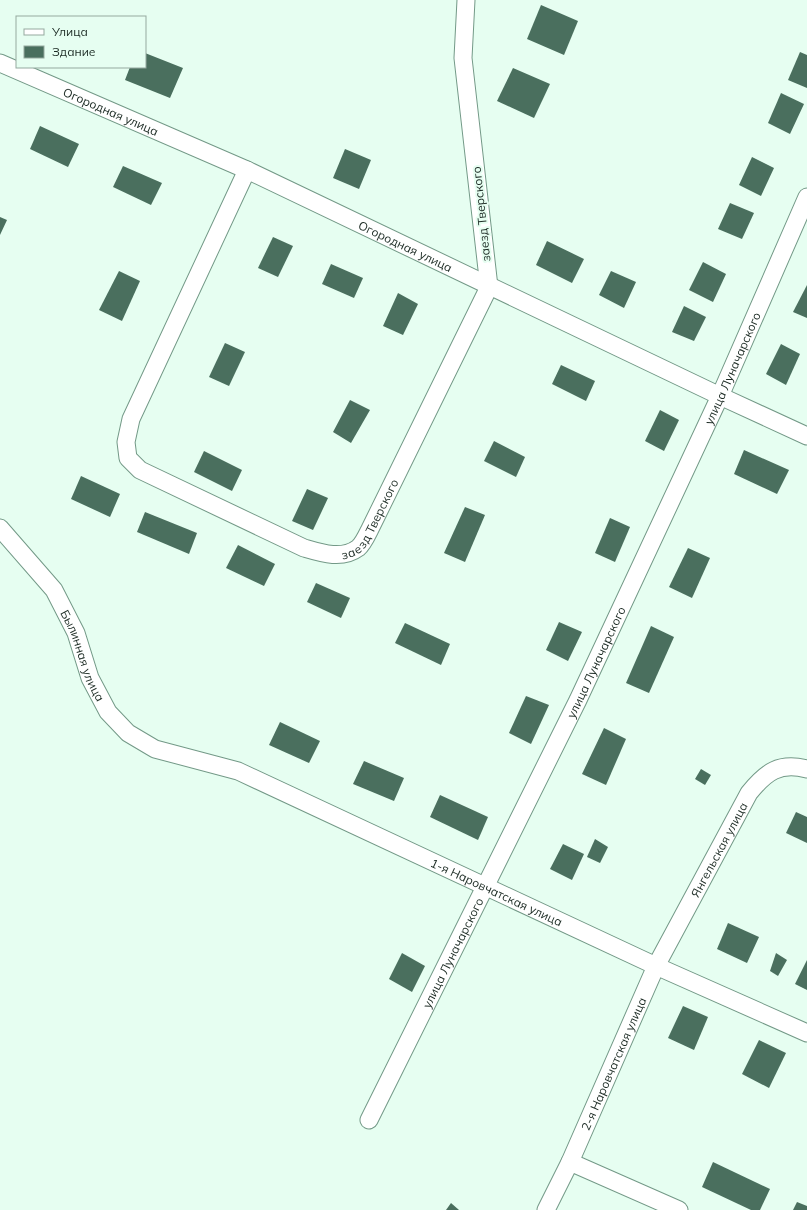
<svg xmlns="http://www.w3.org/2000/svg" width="807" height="1210" font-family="Mulish,sans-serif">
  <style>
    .building { fill: #4a6f5e }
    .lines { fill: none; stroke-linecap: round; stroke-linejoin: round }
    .minor-casing { stroke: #739987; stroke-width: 19 }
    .minor { stroke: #fff; stroke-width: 17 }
    .labels { text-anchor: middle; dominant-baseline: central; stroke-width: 4; stroke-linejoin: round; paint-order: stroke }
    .street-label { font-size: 12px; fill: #1b2a23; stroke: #e6fef1 }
  </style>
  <rect width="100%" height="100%" fill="#e6fef1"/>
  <!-- building -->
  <g class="building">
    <polygon points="541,5 578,21 564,55 527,39"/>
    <polygon points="800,52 807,55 807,88 788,80"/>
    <polygon points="145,53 183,68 170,98 125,80 130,67 145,67"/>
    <polygon points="513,68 550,84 534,118 497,101"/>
    <polygon points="781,93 804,104 790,134 768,123"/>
    <polygon points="40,126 79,144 68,167 30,149"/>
    <polygon points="345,149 371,160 359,189 333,178"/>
    <polygon points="752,157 774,168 761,196 739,185"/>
    <polygon points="123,166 162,183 151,205 113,187"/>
    <polygon points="730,203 754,213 742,239 718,229"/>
    <polygon points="0,217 7,220 0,235"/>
    <polygon points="273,237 293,246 278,277 258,268"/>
    <polygon points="547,241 584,259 572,283 536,265"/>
    <polygon points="703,262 726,274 713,302 689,290"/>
    <polygon points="331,264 363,278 354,298 322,284"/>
    <polygon points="119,271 140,281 122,321 99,310"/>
    <polygon points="611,271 636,282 624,308 599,295"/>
    <polygon points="807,285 807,318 793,312"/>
    <polygon points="398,293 418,304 403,335 383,326"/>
    <polygon points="684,306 706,317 694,341 672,332"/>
    <polygon points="225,343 245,352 229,386 209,377"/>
    <polygon points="781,344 800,354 786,385 766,374"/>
    <polygon points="561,365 595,381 586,401 552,384"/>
    <polygon points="350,400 370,410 351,443 333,432"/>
    <polygon points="660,410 679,420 664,451 645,441"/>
    <polygon points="494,441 525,457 516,477 484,461"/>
    <polygon points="744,450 789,470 777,494 734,474"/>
    <polygon points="204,451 242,470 232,491 194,472"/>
    <polygon points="81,476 120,494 110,517 71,499"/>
    <polygon points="307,489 328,498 313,530 292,521"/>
    <polygon points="465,507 485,515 465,562 444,553"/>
    <polygon points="145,512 197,533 189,554 137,532"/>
    <polygon points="610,518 630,527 615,562 595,553"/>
    <polygon points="238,545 275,564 264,586 226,568"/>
    <polygon points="688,548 710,558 692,598 669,587"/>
    <polygon points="316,583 350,598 341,618 307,602"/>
    <polygon points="559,622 582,632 568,661 546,650"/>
    <polygon points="405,623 450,644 441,665 395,643"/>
    <polygon points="651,626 674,637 649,693 626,683"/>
    <polygon points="526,696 549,705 531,744 509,733"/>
    <polygon points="280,722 320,741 309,763 269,745"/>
    <polygon points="604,728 626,739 606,785 582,774"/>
    <polygon points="364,761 404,778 394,801 353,784"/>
    <polygon points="701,769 711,775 705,785 695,779"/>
    <polygon points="440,795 488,817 478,840 430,817"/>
    <polygon points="796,812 807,817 807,843 786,833"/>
    <polygon points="595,839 608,847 600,863 587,857"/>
    <polygon points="563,844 584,854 572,880 550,869"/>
    <polygon points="728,923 759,937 747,963 717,949"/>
    <polygon points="402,953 425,966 412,992 389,979"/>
    <polygon points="776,953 787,960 778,976 770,971"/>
    <polygon points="807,960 807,990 795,984"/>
    <polygon points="683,1006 708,1017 694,1050 668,1038"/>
    <polygon points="759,1040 786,1053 769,1088 742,1074"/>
    <polygon points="713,1162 770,1189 760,1210 751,1210 702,1187"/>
    <polygon points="797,1202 807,1206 807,1210 793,1210"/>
    <polygon points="451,1203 459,1210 446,1210"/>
  </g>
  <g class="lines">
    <!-- minor casing -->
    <g class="minor-casing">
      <g id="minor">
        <path id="s1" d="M0,63L247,170L720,396L807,436"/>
        <path id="s2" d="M247,170L131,419L126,442L128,458L140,470L304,548C321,553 342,560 358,548C363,544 367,535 370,529L489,287L463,58L466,0"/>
        <path id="s3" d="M0,528L54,590L76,633L90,678L108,712L128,733L155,749L238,771L656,966L807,1033"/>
        <path id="s4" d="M369,1120L578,700L720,396L807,197"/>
        <polyline points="570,1162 679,1210"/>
        <path id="s5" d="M546,1210L570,1162L656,966L749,793C766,772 779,762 807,769"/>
      </g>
    </g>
    <!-- minor -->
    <use href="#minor" class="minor"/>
  </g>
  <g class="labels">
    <!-- street labels -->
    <g class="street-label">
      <text stroke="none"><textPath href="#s1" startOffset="121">Огородная улица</textPath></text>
      <text transform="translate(481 214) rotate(-96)">заезд Тверского</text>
      <text stroke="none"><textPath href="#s1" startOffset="445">Огородная улица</textPath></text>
      <text stroke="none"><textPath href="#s4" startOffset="835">улица Луначарского</textPath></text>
      <text stroke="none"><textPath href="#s2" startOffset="599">заезд Тверского</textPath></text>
      <text stroke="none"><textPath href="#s3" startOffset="154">Былинная улица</textPath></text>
      <text stroke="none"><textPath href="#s4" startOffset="511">улица Луначарского</textPath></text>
      <text stroke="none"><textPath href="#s5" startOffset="400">Янгельская улица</textPath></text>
      <text stroke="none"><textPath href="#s3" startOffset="648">1-я Наровчатская улица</textPath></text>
      <text stroke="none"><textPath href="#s4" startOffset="187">улица Луначарского</textPath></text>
      <text stroke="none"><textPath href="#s5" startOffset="161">2-я Наровчатская улица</textPath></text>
    </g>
  </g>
  <!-- legend -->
  <rect x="16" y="16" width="130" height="52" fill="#e6fef1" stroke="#95a99f"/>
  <rect x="24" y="29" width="20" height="6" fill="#ffffff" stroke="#95a99f"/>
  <text x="52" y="36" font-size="12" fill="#1b2a23">Улица</text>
  <rect x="24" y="46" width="20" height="12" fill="#4a6f5e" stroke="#95a99f"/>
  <text x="52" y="56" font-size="12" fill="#1b2a23">Здание</text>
</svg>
